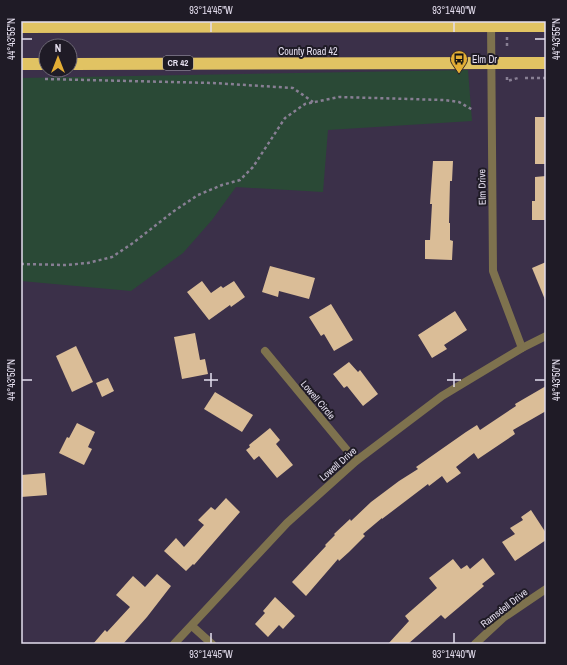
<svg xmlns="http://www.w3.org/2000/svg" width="567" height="665" font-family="'Archivo Narrow',sans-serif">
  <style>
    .green { fill: #2a4936 }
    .building { fill: #dabd97 }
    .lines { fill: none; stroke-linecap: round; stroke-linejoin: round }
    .path { stroke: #887f94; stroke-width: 2.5; stroke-dasharray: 3 3; stroke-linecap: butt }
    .street { stroke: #7e724e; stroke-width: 8 }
    .highway { stroke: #e1c363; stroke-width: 12 }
    .ticks { fill: none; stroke: #e4deee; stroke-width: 1.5 }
    .labels { text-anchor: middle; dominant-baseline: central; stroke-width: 4; stroke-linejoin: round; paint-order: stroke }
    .shield { fill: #1f1b26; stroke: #a9a4b2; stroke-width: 1 }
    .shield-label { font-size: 9px; font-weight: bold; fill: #e4deee }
    .street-label { font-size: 10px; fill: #e4deee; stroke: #1f1b26 }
    .poi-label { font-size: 10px; fill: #e4deee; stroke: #1f1b26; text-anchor: start }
    .neatline { fill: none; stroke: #e4deee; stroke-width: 1.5 }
    .ticks-label { font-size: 10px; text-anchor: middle; fill: #e4deee }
  </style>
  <rect width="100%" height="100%" fill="#3b3049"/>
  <!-- green -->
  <polygon class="green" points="468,70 472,121 328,130 323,192 236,187 212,220 183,253 131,291 21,281 21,78"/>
  <!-- building -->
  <g class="building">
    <rect x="535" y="117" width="11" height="47"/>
    <polygon points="433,161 453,161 452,181 450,181 449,223 450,223 450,240 453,241 452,260 425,259 425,240 430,240 432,204 430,204"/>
    <polygon points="546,176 546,220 532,220 532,201 535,201 535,177"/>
    <polygon points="546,262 546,302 532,268"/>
    <polygon points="270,266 315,278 309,299 279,291 278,297 262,292"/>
    <polygon points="202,281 211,293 221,286 223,288 234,281 245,297 231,307 230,305 209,320 187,292"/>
    <polygon points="331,304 353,340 334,351 324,334 321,336 309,317"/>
    <polygon points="455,311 467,330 444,345 447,349 432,358 418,335"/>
    <polygon points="195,333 200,360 205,359 208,374 182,379 174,337"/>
    <polygon points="76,346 93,382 72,392 56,356"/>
    <polygon points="349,362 358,372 360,370 378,394 363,406 347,386 344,388 333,374"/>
    <polygon points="108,378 114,391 102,397 96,383"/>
    <polygon points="546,386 546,411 513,430 515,434 478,459 474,453 456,467 461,473 447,483 442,476 429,486 428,484 382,519 382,518 363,534 365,536 349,552 339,561 338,559 306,596 292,582 326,546 325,545 335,535 334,534 350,519 351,521 371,502 399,481 418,469 416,467 466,432 477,425 480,430 516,406 515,404"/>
    <polygon points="215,392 253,415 242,432 204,409"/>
    <polygon points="77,423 95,432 88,447 92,449 84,465 59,453 67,437 69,438"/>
    <polygon points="270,428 280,440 276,444 293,465 277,478 259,456 254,460 246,450 250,447 249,445"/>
    <polygon points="45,473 47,495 21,497 21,475"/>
    <polygon points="226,498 240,512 194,565 193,564 186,571 164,551 176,538 184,547 204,525 198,520 211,507 215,510"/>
    <polygon points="531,510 546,533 546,540 515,561 502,542 515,534 510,528 523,520 521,517"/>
    <polygon points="483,558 495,574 482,584 484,586 445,619 441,615 408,644 388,644 409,621 405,616 437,588 429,578 453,559 461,569 467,565 470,569"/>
    <polygon points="157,574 171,586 147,617 123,644 93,644 105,630 107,632 130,607 116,595 133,576 145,587"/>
    <polygon points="275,597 295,616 283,629 279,625 268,637 255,624 265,613 263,611"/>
  </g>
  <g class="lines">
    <!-- path -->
    <g class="path">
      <polyline points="507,37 507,48"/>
      <polyline points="507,77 507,81 518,78"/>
      <polyline points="525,78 546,78"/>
      <polyline points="45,79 213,83 293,88 313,102"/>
      <polyline points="21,264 65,265 88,263 112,257 133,243 174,211 198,195 222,185 240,180 253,167 285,118 305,104 339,97 444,100 459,102 473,110"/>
    </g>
    <!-- street -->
    <g class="street">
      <polyline points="491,22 493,271 522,348"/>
      <polyline points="265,351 356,461"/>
      <polyline points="192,626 212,644"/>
      <polyline points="174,644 287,523 356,461 442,396 522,348 546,336"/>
      <polyline points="475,644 503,618 546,589"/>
    </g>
    <!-- highway -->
    <g class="highway">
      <polyline points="21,27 546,26"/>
      <polyline points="21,64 46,64"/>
      <polyline points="70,64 546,63"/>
    </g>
  </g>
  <!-- ticks -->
  <path class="ticks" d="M211,22V32M454,22V32M22,39H32M535,39H545M211,373V387M454,373V387M22,380H32M204,380H218M447,380H461M535,380H545M211,633V643M454,633V643"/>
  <!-- icons -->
  <defs>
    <g id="bus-pin" transform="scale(0.9)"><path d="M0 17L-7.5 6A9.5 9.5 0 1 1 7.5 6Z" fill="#e4ae35" stroke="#1f1b26"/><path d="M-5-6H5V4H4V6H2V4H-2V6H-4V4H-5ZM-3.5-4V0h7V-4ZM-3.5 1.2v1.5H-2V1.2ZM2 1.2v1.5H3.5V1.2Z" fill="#111"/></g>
  </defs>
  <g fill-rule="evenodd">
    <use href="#bus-pin" x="459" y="59"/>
  </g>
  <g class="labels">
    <!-- shield labels -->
    <rect class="shield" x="163" y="56" width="30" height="14" rx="3"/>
    <g class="shield-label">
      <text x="178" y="63">CR 42</text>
    </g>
    <!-- street labels -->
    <g class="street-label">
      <text x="308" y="51">County Road 42</text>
      <text transform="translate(482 187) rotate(-91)">Elm Drive</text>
      <text transform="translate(318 400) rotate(50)">Lowell Circle</text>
      <text transform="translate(338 464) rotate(-41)">Lowell Drive</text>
      <text transform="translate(504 608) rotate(-38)">Ramsdell Drive</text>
    </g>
    <!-- poi labels -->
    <g class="poi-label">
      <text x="472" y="59">Elm Dr</text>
    </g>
  </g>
  <!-- border -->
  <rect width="567" height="665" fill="none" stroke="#1f1b26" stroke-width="44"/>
  <!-- north arrow -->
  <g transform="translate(58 58)"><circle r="19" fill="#1f1b26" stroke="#6e6976"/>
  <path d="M0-3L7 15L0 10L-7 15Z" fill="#e4ae35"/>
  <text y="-6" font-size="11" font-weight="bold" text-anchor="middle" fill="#e4deee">N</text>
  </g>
  <rect x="22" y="22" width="523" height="621" class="neatline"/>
  <g class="ticks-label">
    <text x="211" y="14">93°14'45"W</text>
    <text x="454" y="14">93°14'40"W</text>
    <text transform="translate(11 39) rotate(-90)" y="4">44°43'55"N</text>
    <text transform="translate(556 39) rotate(-90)" y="4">44°43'55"N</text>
    <text transform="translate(11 380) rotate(-90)" y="4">44°43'50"N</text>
    <text transform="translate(556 380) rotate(-90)" y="4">44°43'50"N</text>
    <text x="211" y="658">93°14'45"W</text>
    <text x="454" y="658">93°14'40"W</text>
  </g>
</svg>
